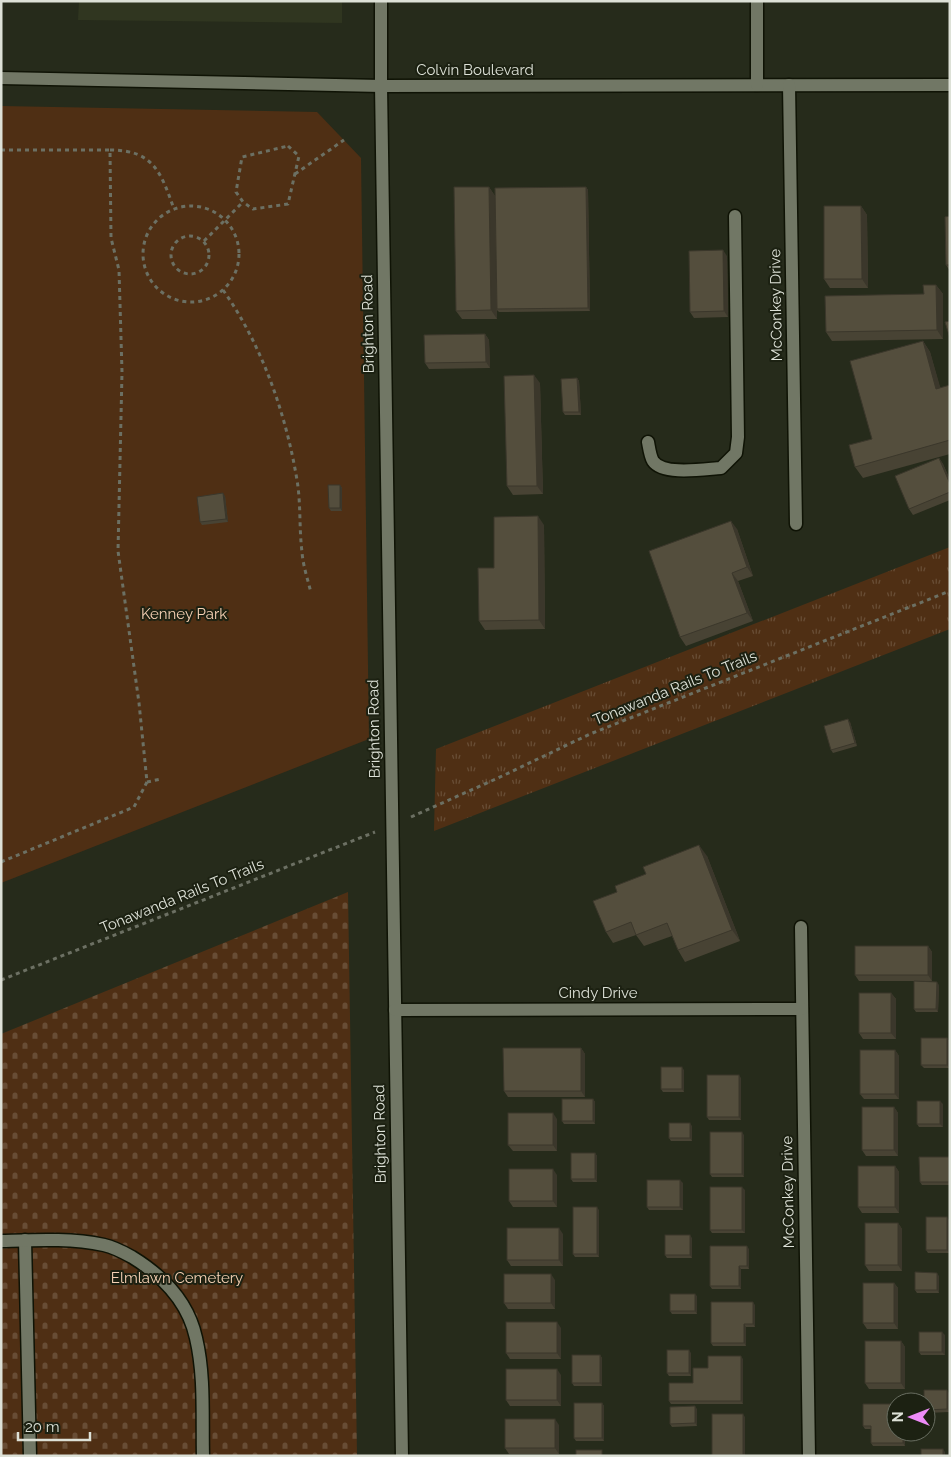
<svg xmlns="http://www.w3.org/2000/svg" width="951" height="1457" font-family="Raleway,sans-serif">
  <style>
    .built { fill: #303620 }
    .grass { fill: url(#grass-tufts) }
    .cemetery { fill: url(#cemetery-stones) }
    .park { fill: #4f2f14 }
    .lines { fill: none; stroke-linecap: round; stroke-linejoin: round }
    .minor-casing { stroke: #0f1305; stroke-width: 15 }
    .path { stroke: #6c7063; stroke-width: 3; stroke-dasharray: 4 4; stroke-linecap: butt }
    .minor { stroke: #717765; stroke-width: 12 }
    .wall { fill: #484334 }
    .shaded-wall { fill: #3b372b }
    .building { fill: #544e3d; stroke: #3b372b }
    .labels { text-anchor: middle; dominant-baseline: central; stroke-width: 4; stroke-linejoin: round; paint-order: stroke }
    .street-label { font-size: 15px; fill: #dde1d7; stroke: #1c2112 }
    .park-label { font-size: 15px; fill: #f6d1b4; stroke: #1c2112 }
  </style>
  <defs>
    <pattern id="grass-tufts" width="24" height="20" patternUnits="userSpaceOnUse" patternTransform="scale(1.25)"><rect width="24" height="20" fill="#4f2f14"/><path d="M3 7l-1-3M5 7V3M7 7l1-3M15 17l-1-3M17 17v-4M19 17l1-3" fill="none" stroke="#684d35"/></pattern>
    <pattern id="cemetery-stones" width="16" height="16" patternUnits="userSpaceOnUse" patternTransform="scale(1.25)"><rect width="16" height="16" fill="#4f2f14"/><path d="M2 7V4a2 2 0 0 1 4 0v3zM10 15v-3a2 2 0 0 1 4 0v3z" fill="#684d35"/></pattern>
  </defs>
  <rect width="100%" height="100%" fill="#262b1b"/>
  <!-- built -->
  <polygon class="built" points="79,1 342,1 342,23 78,20"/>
  <!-- grass -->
  <polygon class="grass" points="950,547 950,629 434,831 436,749"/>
  <!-- cemetery -->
  <polygon class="cemetery" points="348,892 357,1456 1,1456 1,1034"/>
  <!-- park -->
  <polygon class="park" points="1,106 317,112 361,158 369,739 1,883"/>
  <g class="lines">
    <!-- minor casing -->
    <g class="minor-casing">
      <g id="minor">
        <polyline points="381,1 381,86 402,1456"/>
        <polyline points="1,78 381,86 950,85"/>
        <polyline points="757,85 757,1"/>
        <polyline points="789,85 796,524"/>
        <path d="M648,442C649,447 650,456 653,461C663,476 705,469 721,468L736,453L738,437L735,216"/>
        <polyline points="801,927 809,1456"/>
        <polyline points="395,1010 802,1009"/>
        <polyline points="25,1240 30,1456"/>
        <path d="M1,1241C36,1240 70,1238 104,1245C113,1247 123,1252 132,1257C163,1276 188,1301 196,1338C205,1376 202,1417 203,1456"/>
      </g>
    </g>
    <!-- path -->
    <g class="path">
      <polygon points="288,146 299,156 288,204 253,209 243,202 236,192 242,157"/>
      <polyline points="1,150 110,150 111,238 119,270 122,372 118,551 139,703 147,782 134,807 1,862"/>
      <path d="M110,150C154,150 161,173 174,209"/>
      <polyline points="295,174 344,140"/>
      <circle cx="191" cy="254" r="48"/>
      <circle cx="190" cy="255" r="19"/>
      <polyline points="204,241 243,202"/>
      <path d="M223,290C262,345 286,414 297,480C301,504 299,528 302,552C303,566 308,580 311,593"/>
      <polyline points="147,782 161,779"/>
      <polyline points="411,817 498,778 590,734 950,591"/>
      <polyline points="1,980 375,832"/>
    </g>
    <!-- minor -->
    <use href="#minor" class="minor"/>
  </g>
  <!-- wall -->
  <g class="wall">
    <polygon points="489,187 495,196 586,187 588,190 590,311 499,312 497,310 497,319 462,319 456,311"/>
    <polygon points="861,206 867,215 868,288 830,288 824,279"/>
    <polygon points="950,216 950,271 946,265"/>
    <polygon points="727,256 728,317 694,318 690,312"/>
    <polygon points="936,285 943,294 943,339 832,341 826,332 924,294"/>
    <polygon points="485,334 489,340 490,368 429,369 425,363"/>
    <polygon points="923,341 930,352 940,388 950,385 950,454 863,478 855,467 872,439"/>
    <polygon points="577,378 579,381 581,415 565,415 563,412"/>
    <polygon points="540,383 543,494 513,495 507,486"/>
    <polygon points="939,458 943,464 950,480 950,500 913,515 909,509"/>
    <polygon points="340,485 342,488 342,511 331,511 329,508"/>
    <polygon points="225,496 228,522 202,525 200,522"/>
    <polygon points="544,525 545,629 485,630 479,621 494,568"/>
    <polygon points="737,529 753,576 738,581 753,621 686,646 680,637"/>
    <polygon points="850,722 857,746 833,753 831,750"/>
    <polygon points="707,856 740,941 685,962 678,950 672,936 644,946 636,935 613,943 606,932"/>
    <polygon points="928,946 932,952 932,981 859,981 855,975"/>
    <polygon points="939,985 938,1012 916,1012 914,1009"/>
    <polygon points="891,993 896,999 896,1039 863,1039 859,1033"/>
    <polygon points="947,1038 949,1041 949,1068 924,1068 921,1065"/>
    <polygon points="581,1048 585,1054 585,1097 508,1097 504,1091"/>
    <polygon points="895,1050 899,1056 899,1099 864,1099 860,1094"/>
    <polygon points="684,1070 684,1092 663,1092 661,1089"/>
    <polygon points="741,1078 741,1120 709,1120 707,1117"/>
    <polygon points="593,1099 595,1102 595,1124 564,1124 562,1121"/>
    <polygon points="943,1104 943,1127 919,1127 917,1124"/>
    <polygon points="894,1107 898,1113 898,1156 866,1156 862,1150"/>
    <polygon points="557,1119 557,1151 513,1151 508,1145"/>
    <polygon points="692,1126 692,1141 671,1141 669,1138"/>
    <polygon points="744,1135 744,1177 712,1177 710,1174"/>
    <polygon points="595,1153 597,1156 597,1182 573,1182 571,1179"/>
    <polygon points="950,1159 950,1185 922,1185 920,1182"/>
    <polygon points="895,1166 899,1172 899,1213 862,1213 858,1207"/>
    <polygon points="557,1175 557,1207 513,1207 509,1201"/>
    <polygon points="683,1183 683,1210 649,1210 647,1207"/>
    <polygon points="745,1190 745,1233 712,1233 710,1230"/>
    <polygon points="599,1210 599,1257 575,1257 573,1254"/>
    <polygon points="949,1220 949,1253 928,1253 926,1250"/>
    <polygon points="898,1223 902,1229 902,1271 869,1271 865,1265"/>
    <polygon points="563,1234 563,1266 511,1266 507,1260"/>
    <polygon points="692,1238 692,1258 667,1258 665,1255"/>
    <polygon points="749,1249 749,1269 741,1269 741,1289 712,1289 710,1286"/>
    <polygon points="939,1276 939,1293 917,1293 915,1290"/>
    <polygon points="555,1280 555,1309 508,1309 504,1303"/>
    <polygon points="894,1283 898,1288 898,1329 867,1329 863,1323"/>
    <polygon points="697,1296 697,1314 672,1314 670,1311"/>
    <polygon points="755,1305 755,1327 746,1327 746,1346 713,1346 711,1343"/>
    <polygon points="561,1328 561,1359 510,1359 506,1353"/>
    <polygon points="945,1335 945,1355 921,1355 919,1352"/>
    <polygon points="901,1341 905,1347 905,1389 869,1389 865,1383"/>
    <polygon points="691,1353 691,1376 669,1376 667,1373"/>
    <polygon points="600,1355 602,1358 602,1386 574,1386 572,1383"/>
    <polygon points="743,1359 743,1404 671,1404 669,1401 693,1383 708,1368"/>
    <polygon points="561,1375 561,1406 510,1406 506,1400"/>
    <polygon points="949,1393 949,1412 927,1413 926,1412 926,1402"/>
    <polygon points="602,1403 604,1406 604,1441 576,1441 574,1438"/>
    <polygon points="863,1404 905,1432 905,1446 873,1446 871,1443 871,1429 865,1429 863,1426"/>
    <polygon points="697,1409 697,1426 672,1427 670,1424"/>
    <polygon points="559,1425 559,1454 509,1454 505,1448"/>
  </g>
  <!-- shaded-wall -->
  <g class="shaded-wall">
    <polygon points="489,187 495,196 497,319 491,310"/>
    <polygon points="586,187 588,190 590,311 588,308"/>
    <polygon points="861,206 867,215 868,288 862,279"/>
    <polygon points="723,250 727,256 728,317 724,311"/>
    <polygon points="936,285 943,294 943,339 937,330"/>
    <polygon points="485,334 489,340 490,368 486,362"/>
    <polygon points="923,341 930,352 944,400 936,389"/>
    <polygon points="534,375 540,383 543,494 537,486"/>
    <polygon points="577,378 579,381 581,415 579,412"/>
    <polygon points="939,458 943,464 950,480 950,484"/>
    <polygon points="340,485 342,488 342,511 340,508"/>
    <polygon points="223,493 225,496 228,522 226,519"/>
    <polygon points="538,516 544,525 545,629 539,620"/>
    <polygon points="731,521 737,529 753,576 747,567"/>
    <polygon points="732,573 738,581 753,621 747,613"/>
    <polygon points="848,719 850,722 857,746 855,743"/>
    <polygon points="699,845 707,856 740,941 732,930"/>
    <polygon points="928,946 932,952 932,981 928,975"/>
    <polygon points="937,982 939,985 938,1012 936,1009"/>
    <polygon points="891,993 896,999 896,1039 891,1033"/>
    <polygon points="947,1038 949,1041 949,1068 947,1065"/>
    <polygon points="581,1048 585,1054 585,1097 581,1091"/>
    <polygon points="895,1050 899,1056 899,1099 895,1094"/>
    <polygon points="682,1067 684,1070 684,1092 682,1089"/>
    <polygon points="739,1075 741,1078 741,1120 739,1117"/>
    <polygon points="593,1099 595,1102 595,1124 593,1121"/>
    <polygon points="940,1101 943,1104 943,1127 940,1124"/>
    <polygon points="894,1107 898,1113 898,1156 894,1150"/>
    <polygon points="553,1113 557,1119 557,1151 553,1145"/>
    <polygon points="690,1123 692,1126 692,1141 690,1138"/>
    <polygon points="742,1132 744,1135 744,1177 742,1174"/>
    <polygon points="595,1153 597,1156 597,1182 595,1179"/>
    <polygon points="949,1157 950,1159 950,1183 949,1182"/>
    <polygon points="895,1166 899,1172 899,1213 895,1207"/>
    <polygon points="553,1169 557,1175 557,1207 553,1201"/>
    <polygon points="680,1180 683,1183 683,1210 680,1207"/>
    <polygon points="742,1187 745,1190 745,1233 742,1230"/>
    <polygon points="597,1207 599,1210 599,1257 597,1254"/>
    <polygon points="947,1217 949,1220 949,1253 947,1250"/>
    <polygon points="898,1223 902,1229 902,1271 898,1265"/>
    <polygon points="559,1228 563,1234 563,1266 559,1260"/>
    <polygon points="690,1235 692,1238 692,1258 690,1255"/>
    <polygon points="747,1246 749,1249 749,1269 747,1266"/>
    <polygon points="739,1266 741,1269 741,1289 739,1286"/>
    <polygon points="937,1273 939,1276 939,1293 937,1290"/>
    <polygon points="551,1274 555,1280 555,1309 551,1303"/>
    <polygon points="894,1283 898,1288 898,1329 894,1323"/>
    <polygon points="695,1294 697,1296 697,1314 695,1311"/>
    <polygon points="753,1302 755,1305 755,1327 753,1324"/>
    <polygon points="557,1322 561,1328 561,1359 557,1353"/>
    <polygon points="744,1324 746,1327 746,1346 744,1343"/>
    <polygon points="942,1332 945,1335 945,1355 942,1352"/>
    <polygon points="901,1341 905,1347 905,1389 901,1383"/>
    <polygon points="689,1350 691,1353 691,1376 689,1373"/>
    <polygon points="600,1355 602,1358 602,1386 600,1383"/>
    <polygon points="741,1356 743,1359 743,1404 741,1401"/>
    <polygon points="557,1369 561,1375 561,1406 557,1400"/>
    <polygon points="947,1390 949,1393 949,1412 947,1409"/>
    <polygon points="602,1403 604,1406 604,1441 602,1438"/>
    <polygon points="695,1406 697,1409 697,1426 695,1423"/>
    <polygon points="743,1414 745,1417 745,1456 743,1455"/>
    <polygon points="555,1419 559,1425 559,1454 555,1448"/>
    <polygon points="903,1432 905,1432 905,1446 903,1443"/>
    <polygon points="943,1449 945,1452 945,1456 943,1456"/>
  </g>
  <!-- building -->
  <g class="building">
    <polygon points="454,187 489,187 491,310 456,311"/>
    <polygon points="586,187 588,308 497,309 495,188"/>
    <polygon points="824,206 861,206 862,279 824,279"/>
    <polygon points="950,216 950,265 946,265 945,217"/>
    <polygon points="723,250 724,311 690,312 689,251"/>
    <polygon points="923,285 936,285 937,330 826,332 825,296 924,294"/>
    <polygon points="950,321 950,338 945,322"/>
    <polygon points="485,334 486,362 425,363 424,335"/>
    <polygon points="923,341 936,389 950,385 950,440 855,467 849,445 872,439 850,361"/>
    <polygon points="534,375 537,486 507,486 504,376"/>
    <polygon points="577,378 579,412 563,412 561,379"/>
    <polygon points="939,458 950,484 950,492 909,509 895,476"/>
    <polygon points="328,485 340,485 340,508 329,508"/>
    <polygon points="223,493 226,519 200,522 197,497"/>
    <polygon points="538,516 539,620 479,621 478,568 494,568 494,517"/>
    <polygon points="731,521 747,567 732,573 747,613 680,637 649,551"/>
    <polygon points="848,719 855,743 831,750 824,726"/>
    <polygon points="699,845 732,930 678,950 667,923 636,935 631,922 606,932 593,901 617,892 615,886 646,874 643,867"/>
    <rect x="855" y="946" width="73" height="29"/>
    <polygon points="914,981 937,982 936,1009 914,1009"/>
    <rect x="859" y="993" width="32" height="40"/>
    <rect x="921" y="1038" width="26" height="27"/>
    <polygon points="503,1048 581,1048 581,1091 504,1091"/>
    <rect x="860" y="1050" width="35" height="44"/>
    <rect x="661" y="1067" width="21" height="22"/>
    <rect x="707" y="1075" width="32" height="42"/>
    <rect x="562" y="1099" width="31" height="22"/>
    <rect x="917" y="1101" width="23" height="23"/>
    <rect x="862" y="1107" width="32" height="43"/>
    <rect x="508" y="1113" width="45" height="32"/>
    <rect x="669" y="1123" width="21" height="15"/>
    <rect x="710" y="1132" width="32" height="42"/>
    <rect x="571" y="1153" width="24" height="26"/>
    <polygon points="919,1157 949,1157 949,1182 920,1182"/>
    <rect x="858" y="1166" width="37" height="41"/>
    <rect x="509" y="1169" width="44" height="32"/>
    <rect x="647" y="1180" width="33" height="27"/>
    <rect x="710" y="1187" width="32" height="43"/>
    <rect x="573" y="1207" width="24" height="47"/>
    <rect x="926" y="1217" width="21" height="33"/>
    <rect x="865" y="1223" width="33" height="42"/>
    <rect x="507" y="1228" width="52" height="32"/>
    <rect x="665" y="1235" width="25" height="20"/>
    <polygon points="710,1246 747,1246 747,1266 739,1266 739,1286 710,1286"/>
    <polygon points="915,1272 937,1273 937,1290 915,1290"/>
    <rect x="504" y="1274" width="47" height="29"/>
    <rect x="863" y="1283" width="31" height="40"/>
    <rect x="670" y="1294" width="25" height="17"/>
    <polygon points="711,1302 753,1302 753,1324 744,1324 744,1343 711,1343"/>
    <rect x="506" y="1322" width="51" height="31"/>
    <rect x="919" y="1332" width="23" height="20"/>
    <rect x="865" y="1341" width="36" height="42"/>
    <rect x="667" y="1350" width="22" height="23"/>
    <rect x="572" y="1355" width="28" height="28"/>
    <polygon points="708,1356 741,1356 741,1401 669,1401 669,1383 693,1383 693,1368 708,1368"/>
    <rect x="506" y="1369" width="51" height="31"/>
    <polygon points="924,1390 947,1390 947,1409 926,1410 926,1402 924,1402"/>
    <rect x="574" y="1403" width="28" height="35"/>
    <polygon points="863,1404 896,1404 896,1432 903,1432 903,1443 871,1443 871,1426 863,1426"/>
    <polygon points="695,1406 695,1423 670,1424 670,1407"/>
    <rect x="712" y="1414" width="31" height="41"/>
    <rect x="505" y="1419" width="50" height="29"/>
    <rect x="921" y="1449" width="22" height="7"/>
    <rect x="576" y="1450" width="26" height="6"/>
  </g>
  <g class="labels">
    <!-- street labels -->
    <g class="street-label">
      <text x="475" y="70">Colvin Boulevard</text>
      <text transform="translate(776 305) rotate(-91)">McConkey Drive</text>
      <text transform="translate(368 324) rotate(-91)">Brighton Road</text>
      <text transform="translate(675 688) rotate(-22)">Tonawanda Rails To Trails</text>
      <text transform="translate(374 729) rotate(-91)">Brighton Road</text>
      <text transform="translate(182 896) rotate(-22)">Tonawanda Rails To Trails</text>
      <text x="598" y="993">Cindy Drive</text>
      <text transform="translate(380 1134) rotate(-91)">Brighton Road</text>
      <text transform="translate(788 1192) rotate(-91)">McConkey Drive</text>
    </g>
    <!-- park labels -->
    <g class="park-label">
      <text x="184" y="614">Kenney Park</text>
      <text x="177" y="1278">Elmlawn Cemetery</text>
    </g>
  </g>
  <!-- border -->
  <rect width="951" height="1457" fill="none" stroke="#dde1d7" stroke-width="5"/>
  <!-- north arrow -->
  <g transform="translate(911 1417) rotate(270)"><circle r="24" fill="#1c2112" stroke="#696e61"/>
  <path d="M0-4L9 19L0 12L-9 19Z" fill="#ee8bf8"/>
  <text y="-8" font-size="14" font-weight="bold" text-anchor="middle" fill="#dde1d7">N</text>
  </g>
  <!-- scale -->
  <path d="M18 1432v8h72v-8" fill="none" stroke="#dde1d7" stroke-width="2.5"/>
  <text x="25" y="1432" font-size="15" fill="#dde1d7" stroke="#1c2112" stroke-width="4" paint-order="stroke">20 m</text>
</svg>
